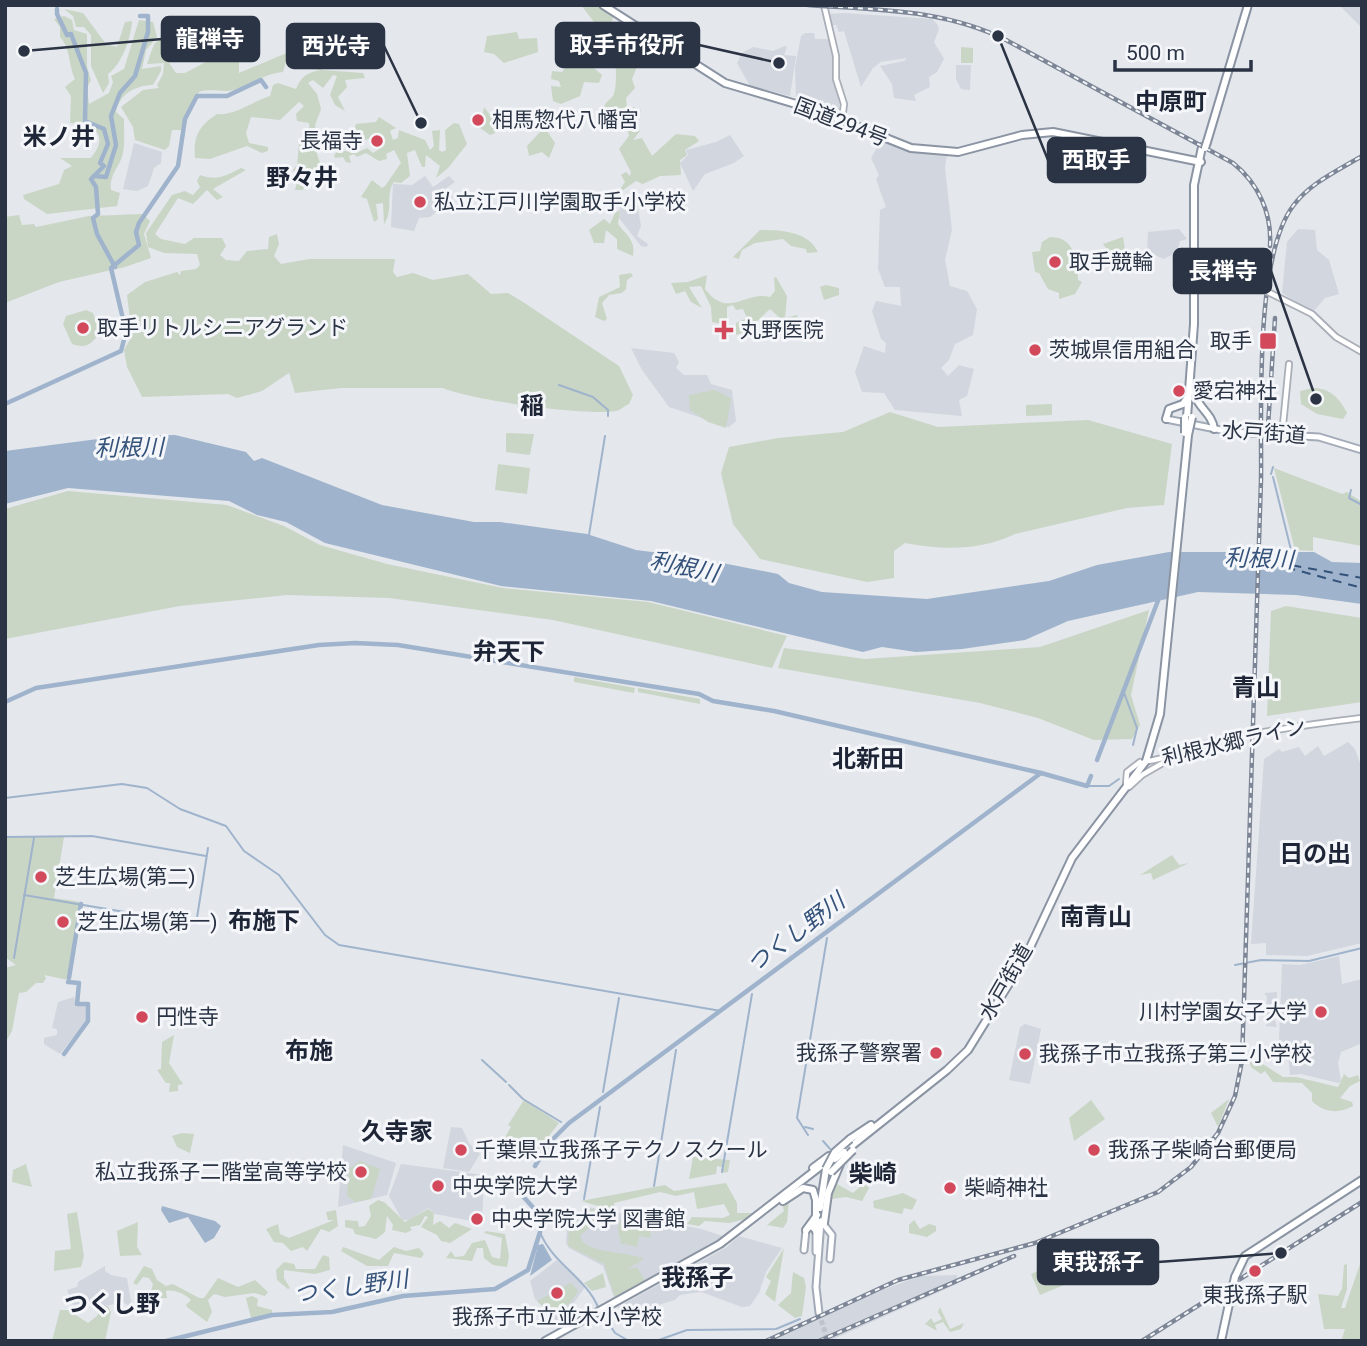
<svg xmlns="http://www.w3.org/2000/svg" width="1367" height="1346" font-family="Roboto,'Noto Sans JP',sans-serif">
  <style>
    .built { fill: #d2d6de }
    .green { fill: #c9d6c5 }
    .water { fill: #9fb4cc }
    .lines { fill: none; stroke-linecap: round; stroke-linejoin: round }
    .stream { stroke: #9fb4cc; stroke-width: 2 }
    .river { stroke: #9fb4cc; stroke-width: 4.5 }
    .ferry { stroke: #34527a; stroke-width: 2; stroke-dasharray: 9 7; stroke-linecap: butt }
    .primary-tunnel { stroke: #bfc3cb; stroke-width: 5; stroke-dasharray: 5 2.5; stroke-linecap: butt }
    .secondary-casing { stroke: #a9aeb7; stroke-width: 8 }
    .primary-casing { stroke: #a3abb8; stroke-width: 9 }
    .trunk-casing { stroke: #8b94a3; stroke-width: 10 }
    .secondary { stroke: #fff; stroke-width: 4.5 }
    .primary { stroke: #fff; stroke-width: 5 }
    .trunk { stroke: #fff; stroke-width: 6 }
    .rail-casing { stroke: #7d8696; stroke-width: 4.5 }
    .rail { stroke: #f4f6f9; stroke-width: 2; stroke-dasharray: 5; stroke-linecap: butt }
    .secondary-bridge-casing { stroke: #a9aeb7; stroke-width: 8; stroke-linecap: butt }
    .trunk-bridge-casing { stroke: #8b94a3; stroke-width: 10; stroke-linecap: butt }
    .secondary-bridge { stroke: #fff; stroke-width: 4.5 }
    .trunk-bridge { stroke: #fff; stroke-width: 6 }
    .poi-dot { fill: #d1495b; stroke: #f4f6f9; stroke-width: 2.5 }
    .labels { text-anchor: middle; dominant-baseline: central; stroke-width: 6; stroke-linejoin: round; paint-order: stroke }
    .poi-label { font-size: 21px; fill: #2b3445; stroke: #f4f6f9; text-anchor: start }
    .street-label { font-size: 21px; fill: #2b3445; stroke: #f4f6f9 }
    .water-label { font-size: 23px; font-style: italic; fill: #34527a; stroke: #f4f6f9 }
    .quarter-label { font-size: 24px; font-weight: bold; fill: #1d2536; stroke: #f4f6f9 }
    .leader { fill: none; stroke: #2b3445; stroke-width: 2.5 }
    .callout-dot { fill: #2b3445; stroke: #f4f6f9; stroke-width: 2.5 }
    .callout { fill: #2b3445; stroke: #2b3445; stroke-width: 2.5 }
    .callout-label { font-size: 23px; text-anchor: middle; font-weight: bold; fill: #fff }
  </style>
  <rect width="100%" height="100%" fill="#e4e7ec"/>
  <!-- built -->
  <g class="built">
    <polygon points="1339,5 1362,5 1362,28"/>
    <polygon points="844,13 932,19 937,24 939,29 934,42 944,59 937,72 929,77 930,87 914,95 916,101 894,98 892,84 880,66 904,61 907,58 881,62 873,68 861,87 844,31 839,32 836,25 829,25 827,14"/>
    <polygon points="805,33 814,33 815,39 830,39 840,96 839,109 835,112 796,97 795,67 801,36"/>
    <polygon points="785,46 787,47 784,55 796,56 790,96 750,86 737,63 742,53 753,47 773,51"/>
    <polygon points="956,65 971,65 970,90 961,89 956,79"/>
    <polygon points="730,135 744,156 734,163 705,174 693,191 680,163 688,155 686,150 716,142"/>
    <polygon points="882,139 912,151 947,155 945,168 952,230 945,260 950,286 967,291 977,309 973,335 955,344 949,360 941,368 948,376 959,365 974,369 967,396 959,400 962,416 895,410 884,393 862,392 855,372 864,346 885,353 886,343 881,339 872,311 876,301 901,306 900,287 885,287 878,269 880,210 886,207 876,179 879,175 871,158"/>
    <polygon points="134,143 162,152 161,163 154,168 148,186 137,191 123,189"/>
    <polygon points="425,176 433,187 449,176 455,182 445,189 453,197 430,217 419,218 414,231 391,227 393,184 412,185"/>
    <polygon points="621,201 637,202 641,226 637,236 648,244 647,247 641,246 619,218"/>
    <polygon points="1179,229 1187,239 1180,241 1177,252 1164,259 1147,252 1148,232"/>
    <polygon points="1298,229 1315,230 1317,250 1329,260 1339,294 1325,298 1312,313 1282,293 1287,242"/>
    <polygon points="631,348 674,353 679,362 676,368 684,375 707,375 711,384 732,390 736,421 729,427 669,407 642,370"/>
    <polygon points="1348,742 1355,749 1362,769 1362,943 1307,956 1266,955 1266,943 1251,944 1264,759 1279,749 1282,752 1299,747 1305,756 1318,746 1324,756"/>
    <polygon points="1339,956 1342,984 1362,979 1362,1043 1341,1052 1338,1063 1341,1081 1338,1083 1301,1074 1290,1075 1287,1043 1279,1041 1282,964 1300,965"/>
    <polygon points="1277,992 1277,1015 1274,1018 1277,1027 1266,1026 1267,1017 1271,1016 1266,1015 1267,997 1264,993"/>
    <polygon points="74,997 76,1005 88,1006 87,1020 60,1054 44,1044 44,1038 57,1035 57,1029 52,1028 58,1002"/>
    <polygon points="1025,1024 1041,1029 1030,1084 1009,1080 1020,1027"/>
    <polygon points="451,1127 462,1128 469,1143 480,1154 469,1172 443,1168"/>
    <polygon points="343,1145 396,1163 387,1195 338,1207"/>
    <polygon points="401,1164 484,1175 482,1223 435,1214 428,1208 409,1220 402,1220 389,1196"/>
    <polygon points="588,1207 701,1229 726,1237 615,1300 603,1266 569,1248 566,1243 567,1227 573,1220 587,1219"/>
    <polygon points="739,1236 782,1248 766,1272 759,1293 750,1306 742,1307 701,1292 680,1295 675,1300 628,1314 619,1311 618,1307 727,1247"/>
    <polygon points="557,1260 585,1287 571,1307 575,1311 573,1315 564,1313 557,1321 535,1299 530,1281"/>
    <polygon points="105,1266 105,1271 111,1275 127,1278 132,1308 123,1302 101,1307 83,1303 73,1305 67,1290 77,1287 78,1282"/>
    <polygon points="957,1275 957,1284 829,1341 767,1341 861,1298 920,1276"/>
  </g>
  <!-- green -->
  <g class="green">
    <path d="M581,5H616L610,29L617,25L619,18L630,26L629,36L637,35L638,50L654,54L653,56L645,55L643,66L638,64L632,79L635,88L626,98L627,109L632,110L633,107L641,110L629,128L640,131L633,140L642,138L652,156L676,134L695,136L699,141L685,150L687,155L680,160L681,175L660,176L643,184L636,181L623,190L621,188L625,182L621,175L626,172L630,176L631,172L619,149L629,136L626,121L613,118L603,110C605,101 609,101 613,96C617,89 617,61 613,54L593,67L602,75L599,83L584,82L580,96L561,104L553,101L551,86L561,87L559,81L551,79L552,71L562,72L569,63L560,46L587,39V35L570,34L566,27L570,30L578,22L585,30L592,29L599,37L603,34L606,22H594Z"/>
    <path d="M64,9L83,13L106,44L117,47L125,22L132,21C131,38 122,64 108,74L109,83L103,93L91,66V35L84,27H76L73,16Z"/>
    <path d="M64,16L72,20L74,30L87,34V67L91,80L87,88L89,104L109,93L113,82L111,76L124,69L139,20L153,22L157,37L146,50L142,69L161,66V71L153,85C136,85 119,94 116,112L124,119C124,130 125,143 123,153C120,167 109,174 111,190L120,193L117,206L47,214L24,199L23,195L59,184L64,170L72,166L60,158H91C110,135 94,123 70,123L71,96L65,87L75,79C68,64 71,49 60,37V27L54,19Z"/>
    <polygon points="517,32 519,39 537,38 538,52 504,63 494,54 484,52 487,36"/>
    <path d="M162,37L166,39L163,54L176,73H185L232,48L239,55V73L289,52L283,72C264,74 251,84 234,90C223,93 211,88 199,92L186,118L184,130H172L169,146L165,150L135,140L133,127L121,107L143,90L159,88L157,85L163,74L164,63L147,64L154,44Z"/>
    <path d="M311,37L322,51V70L363,73L365,78L345,80L347,87L338,97L345,111L335,105L330,95L337,76L333,75L323,88L313,80L308,83L317,94L321,109C318,120 309,129 322,138L315,148L323,172L307,176L303,190H295L298,179L293,170L297,165L299,144L310,139L309,123L297,121L296,114L304,106L299,102L280,120L251,117L246,133L249,143L268,147V151L262,153L247,146L210,159L195,158C193,136 199,126 217,114C234,116 253,101 270,96L273,85L278,83L296,89C301,77 307,72 321,70L289,66L295,40Z"/>
    <polygon points="961,47 973,48 973,63 961,63"/>
    <polygon points="484,107 497,124 495,133 490,135 469,120 473,117 481,124"/>
    <polygon points="517,107 535,111 538,116 561,114 562,119 550,123 547,131 555,143 549,158 542,152 529,156 527,146 541,131 534,118 523,128 515,129 516,118 510,115"/>
    <path d="M379,117L396,128L390,131L393,140L398,138L399,130L425,140L430,150L434,146L432,131L440,130L439,150L442,152L446,150L445,130L454,123L459,124L467,144L448,168L436,178L440,166L426,155L425,167H422L415,150L407,153L410,176L401,183L394,182C385,194 394,210 384,224L383,203L376,204L378,219L374,222L367,199L361,197L372,180L382,188L385,186L401,163L394,150L386,154L387,159L379,161L366,153L357,157L354,154L349,156L351,163L346,162L343,157L335,158L334,155L339,150L356,153L367,148L373,153L378,150L376,145L379,140L375,137L355,143L352,139L356,135L354,131L356,124L376,122Z"/>
    <path d="M241,168L246,170L213,189L223,197L217,200L207,190L193,204L178,198L155,234L161,239L185,244L194,238H222L226,246L220,255L226,260L239,261L247,251L268,249L269,237L277,234L279,244L274,256L281,264L309,259H395L393,272L397,277L413,273L433,280L468,274L491,294L508,293L523,302L619,366L633,395L629,404C624,406 620,411 615,411C586,416 470,400 443,388H341L295,393L289,373L262,391L237,398L228,394L142,397L127,367L124,350L132,336L127,295L145,282L177,272L180,275L181,271L196,269L200,265L197,254L164,253L148,247L146,233L172,195L185,191L193,195L200,187L197,181L200,175C216,181 226,176 241,168Z"/>
    <path d="M620,210L618,224C626,235 636,240 633,256L617,249V239L606,230L604,243H594L589,230L604,219L610,224L615,213Z"/>
    <polygon points="143,214 150,221 144,234 151,258 125,267 59,282 5,303 5,217 19,215 22,225 34,224 36,227 89,216"/>
    <path d="M760,230C781,230 808,231 818,252L807,253L806,249L791,246L783,239L755,243L742,250L739,259L733,257Z"/>
    <path d="M1050,237C1074,236 1078,261 1078,280L1082,282L1075,294L1059,299V293L1048,289L1039,273L1035,272L1032,252L1040,251L1042,242Z"/>
    <polygon points="1123,237 1127,262 1117,263 1103,244"/>
    <polygon points="631,273 633,276 627,280 626,289 622,293 609,295 602,303 607,319 604,321 595,317 599,297 620,287 619,275"/>
    <path d="M707,275L705,289C729,320 745,290 770,297L775,291L774,278L776,277L787,296L785,318L797,315L798,318L785,323L770,309L754,324V329L736,335V323L747,318L743,309L736,310L733,305L727,307V325L712,322L711,307L701,286L689,287L702,308L691,302L685,291L676,294L671,283L688,282Z"/>
    <polygon points="826,285 839,288 839,295 824,300 820,287"/>
    <path d="M86,310L93,313L100,331C93,344 86,349 72,344L63,324L66,316Z"/>
    <path d="M1313,388C1330,388 1339,398 1347,413L1343,419L1317,414L1301,404L1300,391Z"/>
    <polygon points="714,390 731,398 726,428 708,422 690,410 689,395"/>
    <polygon points="1052,404 1052,415 1026,416 1026,405"/>
    <path d="M890,412L938,427L1088,420L1172,444L1164,505L1127,508L1015,534C980,551 943,550 905,543L894,551V578L867,582L760,559L733,524L721,473L729,447L778,438L843,432Z"/>
    <polygon points="506,433 534,434 530,455 506,452"/>
    <polygon points="498,464 530,468 527,494 495,490"/>
    <polygon points="1274,468 1342,494 1347,492 1362,502 1362,546 1313,537 1313,551 1295,550"/>
    <polygon points="68,491 227,505 284,526 320,545 387,564 503,588 648,602 787,636 772,668 553,620 389,598 287,595 180,606 5,639 5,509"/>
    <polygon points="1286,606 1362,618 1362,702 1267,716 1271,611"/>
    <polygon points="1149,610 1131,695 1140,725 1132,739 1094,740 1038,718 980,703 778,668 784,648 865,659 1040,647"/>
    <polygon points="574,677 635,688 634,693 574,682"/>
    <polygon points="638,688 700,699 700,704 638,692"/>
    <polygon points="5,837 64,837 54,898 81,902 68,980 44,975 46,978 43,983 36,983 26,992 19,993 12,1031 5,1043 5,968 16,965 32,977 5,957"/>
    <polygon points="1172,855 1179,865 1189,863 1153,880 1151,873 1140,875"/>
    <polygon points="174,1035 169,1063 183,1084 178,1085 178,1091 169,1092 170,1083 166,1083 157,1070 161,1069 162,1042"/>
    <path d="M1249,1060L1261,1063L1283,1077H1296L1338,1087L1344,1074L1349,1078L1358,1075L1360,1081L1350,1086L1340,1098L1352,1102L1353,1106C1339,1114 1324,1113 1312,1101V1093L1302,1083L1273,1082L1265,1071L1261,1074L1251,1067Z"/>
    <polygon points="1229,1099 1218,1127 1211,1113"/>
    <polygon points="524,1100 559,1123 531,1159 504,1139 511,1127 508,1125"/>
    <polygon points="1091,1100 1105,1119 1074,1141 1069,1118"/>
    <polygon points="182,1133 194,1134 190,1153 177,1147 172,1136"/>
    <polygon points="693,1157 730,1160 728,1172 721,1173 722,1167 717,1166 716,1174 689,1179"/>
    <polygon points="360,1161 380,1169 371,1199 355,1202 347,1196 349,1169"/>
    <polygon points="26,1164 32,1187 12,1182 13,1170"/>
    <polygon points="726,1183 737,1203 737,1213 752,1213 750,1218 729,1223 705,1221 699,1226 687,1224 692,1217 723,1218 730,1215 724,1204 697,1209 694,1192 676,1196 660,1192 614,1203 615,1211 581,1201 665,1185 674,1191"/>
    <polygon points="835,1183 853,1193 864,1183 869,1188 862,1201 846,1197 831,1199 830,1194"/>
    <polygon points="903,1193 917,1200 912,1210 904,1208 902,1214 874,1208 873,1201"/>
    <polygon points="378,1200 384,1202 405,1222 428,1209 434,1213 433,1225 440,1221 449,1228 455,1223 472,1229 450,1243 441,1241 437,1235 421,1227 428,1217 425,1216 420,1225 410,1227 412,1230 406,1233 392,1230 393,1225 387,1216 385,1232 376,1239 355,1234 353,1229 345,1227 345,1220 358,1221 359,1227 365,1226 371,1216 369,1206"/>
    <polygon points="789,1200 787,1222 783,1228 767,1225 784,1211 782,1204"/>
    <path d="M589,1209L599,1210L589,1228L580,1235C583,1255 626,1250 644,1259L626,1270L637,1267L645,1281L615,1298L604,1264L568,1246L569,1227L574,1221L585,1220Z"/>
    <polygon points="336,1210 338,1226 329,1232 321,1229 307,1251 303,1247 291,1251 283,1243 274,1242 266,1229 278,1224 280,1234 289,1238 334,1220 328,1220 326,1212"/>
    <polygon points="77,1212 84,1256 81,1267 54,1271 55,1251 71,1249 67,1214"/>
    <polygon points="621,1218 622,1227 627,1232 629,1219 652,1223 650,1238 639,1236 637,1247 625,1244 626,1238 624,1244 621,1244 618,1228"/>
    <polygon points="914,1220 920,1229 929,1224 936,1226 936,1231 927,1237 909,1233 909,1225"/>
    <polygon points="138,1222 137,1247 142,1255 120,1256 117,1231"/>
    <polygon points="486,1231 505,1234 509,1256 507,1267 493,1265 484,1258 483,1248 477,1248 472,1261 446,1258 451,1251 455,1257 464,1256 472,1243 485,1240 492,1257 500,1259 502,1238 484,1233"/>
    <polygon points="343,1247 379,1260 394,1247 406,1251 419,1248 424,1254 421,1258 394,1253 388,1266 367,1266 341,1251"/>
    <polygon points="784,1248 775,1302 765,1294 771,1281 766,1277"/>
    <polygon points="323,1255 329,1257 330,1270 315,1274 284,1270 284,1278 290,1288 288,1289 277,1280 276,1270 284,1262 294,1264 296,1269 315,1269"/>
    <polygon points="1362,1258 1362,1341 1341,1341 1345,1329 1324,1329 1318,1294 1338,1296 1342,1289 1344,1265 1347,1264 1347,1289 1341,1308 1345,1308"/>
    <polygon points="1059,1261 1069,1283 1040,1295 1031,1274"/>
    <path d="M144,1266L152,1269L157,1280L166,1286L173,1284L199,1298H204L218,1278L238,1287L255,1280L268,1292L265,1296L254,1293L225,1297L214,1294L208,1300L212,1312L207,1322L187,1307L186,1305L191,1300C185,1294 174,1289 166,1291L167,1298H149L153,1284L149,1278L143,1277L137,1285L133,1283Z"/>
    <polygon points="793,1272 804,1278 806,1287 802,1316 795,1318 778,1305 791,1293"/>
    <polygon points="603,1273 606,1287 592,1291 584,1283"/>
    <polygon points="571,1283 578,1291 570,1303 550,1313 537,1301"/>
    <polygon points="252,1296 258,1299 257,1306 272,1310 272,1314 251,1318 246,1298"/>
    <polygon points="108,1306 111,1312 105,1341 52,1341 60,1310 68,1310 88,1323 97,1316 102,1307"/>
    <polygon points="940,1307 950,1329 964,1323 961,1329 950,1332 943,1322 935,1325 937,1331 925,1324 931,1318 934,1323 942,1319 938,1312"/>
  </g>
  <!-- water -->
  <g class="water">
    <polygon points="175,435 246,452 254,461 262,458 382,505 474,522 500,522 587,534 636,550 692,557 778,574 789,583 822,592 927,599 1049,581 1097,565 1169,552 1314,552 1332,562 1362,563 1362,604 1296,595 1198,592 1068,621 1025,640 962,649 916,652 882,647 863,652 651,601 501,586 325,543 286,522 257,515 229,501 68,488 5,504 5,451 121,436"/>
    <polygon points="162,1206 215,1221 221,1226 214,1238 205,1243 188,1217 169,1223 161,1210"/>
    <polygon points="543,1244 552,1260 530,1276 538,1245"/>
  </g>
  <g class="lines">
    <!-- stream -->
    <g class="stream">
      <polyline points="559,385 593,397 608,410 608,416"/>
      <polyline points="1271,474 1273,467"/>
      <polyline points="1273,477 1292,554"/>
      <polyline points="1351,490 1349,498 1362,505"/>
      <polyline points="589,535 605,436"/>
      <polyline points="1123,690 1137,728 1133,745"/>
      <polyline points="1087,786 1109,786 1119,779"/>
      <polyline points="5,798 122,784 147,788 180,809 226,826 244,851 279,875 325,935 339,945 721,1011"/>
      <polyline points="6,837 92,836 206,856"/>
      <polyline points="24,895 196,924 208,848"/>
      <polyline points="14,958 34,838"/>
      <polyline points="1235,965 1261,960 1309,961 1362,948"/>
      <polyline points="482,1060 506,1082"/>
      <polyline points="509,1085 523,1099 561,1122"/>
      <polyline points="603,1092 619,998"/>
      <polyline points="805,1127 813,1129"/>
      <polyline points="808,1135 797,1118 827,938"/>
      <polyline points="823,1141 831,1150"/>
      <polyline points="722,1172 752,994"/>
      <polyline points="654,1186 676,1050"/>
      <polyline points="584,1199 600,1107"/>
      <path d="M540,1232C552,1263 585,1277 598,1307"/>
      <polyline points="604,1316 615,1333 629,1341"/>
      <polyline points="656,1341 687,1330 776,1329 800,1319"/>
    </g>
    <!-- river -->
    <g class="river">
      <polyline points="57,9 57,14 67,35 71,34 86,73 85,121 104,129 108,144 100,163 104,166 94,176"/>
      <polyline points="115,267 97,234 93,218 98,214 96,187 91,179 94,176 106,177 116,145 111,116 120,93 135,76 148,32 148,16 140,16"/>
      <polyline points="5,404 121,351 126,332 111,268 139,245 136,232 139,223 178,166 185,119 197,96 227,96 261,80 266,87"/>
      <polyline points="5,702 36,688 319,645 355,643 398,645 699,694 713,701 774,711 1041,773"/>
      <polyline points="1097,760 1159,598"/>
      <polyline points="69,978 81,904"/>
      <polyline points="64,1054 88,1021 88,1004 77,1004 79,983 68,982"/>
      <polyline points="535,1166 550,1142 569,1123 1041,773 1087,786 1091,776"/>
      <polyline points="166,1341 272,1315 332,1312 403,1296 495,1289 528,1270 540,1232 539,1214 520,1193 523,1186"/>
    </g>
    <!-- ferry -->
    <g class="ferry">
      <polyline points="1281,553 1285,567 1362,588"/>
      <polyline points="1282,556 1285,564 1362,578"/>
    </g>
    <!-- primary-tunnel -->
    <polyline class="primary-tunnel" points="819,1313 828,1341"/>
    <!-- secondary casing -->
    <g class="secondary-casing">
      <g id="secondary">
        <polyline points="824,5 836,56 836,79 844,104 842,120"/>
        <polyline points="1194,260 1260,288"/>
        <polyline points="1278,297 1312,314 1336,337 1362,352"/>
        <polyline points="1282,435 1289,364"/>
        <path d="M1148,761C1171,758 1189,748 1211,743C1260,731 1311,724 1362,718"/>
        <polyline points="1126,784 1127,772 1140,762"/>
        <polyline points="1129,787 1142,775 1168,760"/>
      </g>
    </g>
    <!-- primary casing -->
    <g class="primary-casing">
      <g id="primary">
        <polyline points="1166,419 1231,432 1319,437 1362,450"/>
        <polyline points="821,1221 832,1235 830,1259"/>
        <polyline points="804,1250 806,1230 811,1226 816,1231 816,1252"/>
        <polyline points="819,1313 816,1287 821,1221"/>
      </g>
    </g>
    <!-- trunk casing -->
    <g class="trunk-casing">
      <g id="trunk">
        <polyline points="603,5 725,83 816,110 911,148 958,152 1022,135 1053,132 1201,162"/>
        <polyline points="1207,142 1248,5"/>
        <path d="M1193,388C1196,408 1212,412 1214,429"/>
        <polyline points="1187,417 1194,324 1194,185 1202,147"/>
        <polyline points="1166,419 1169,409 1183,404 1188,397"/>
        <polyline points="850,1139 871,1125"/>
        <polyline points="844,1152 947,1070 968,1050 1026,956 1072,858 1146,761 1160,714 1188,435"/>
        <polyline points="813,1168 829,1156 835,1157 840,1164 828,1193 824,1223"/>
        <polyline points="783,1201 803,1188 813,1190 816,1200 816,1231"/>
        <polyline points="820,1208 826,1169"/>
        <polyline points="806,1230 817,1215"/>
        <polyline points="1235,1277 1245,1256 1362,1180"/>
        <polyline points="545,1341 720,1244 830,1159"/>
        <polyline points="1221,1341 1232,1290"/>
      </g>
    </g>
    <!-- secondary -->
    <use href="#secondary" class="secondary"/>
    <!-- primary -->
    <use href="#primary" class="primary"/>
    <!-- trunk -->
    <use href="#trunk" class="trunk"/>
    <!-- rail casing -->
    <g class="rail-casing">
      <g id="rail">
        <path d="M808,5C877,10 944,9 1006,40L1233,163C1259,184 1272,214 1270,246"/>
        <polyline points="1268,426 1275,318"/>
        <path d="M766,1341L898,1280L1035,1243L1158,1192L1191,1167L1218,1133L1235,1096L1242,1061L1261,480C1262,414 1254,258 1293,206C1310,183 1337,171 1362,156"/>
        <polyline points="819,1341 1014,1256"/>
        <polyline points="1142,1341 1362,1202"/>
      </g>
    </g>
    <!-- rail -->
    <use href="#rail" class="rail"/>
    <!-- secondary-bridge casing -->
    <g class="secondary-bridge-casing">
      <polyline id="secondary-bridge" points="1260,288 1278,297"/>
    </g>
    <!-- trunk-bridge casing -->
    <g class="trunk-bridge-casing">
      <g id="trunk-bridge">
        <polyline points="1205,148 1207,142"/>
        <polyline points="1185,417 1185,433"/>
        <polyline points="1188,435 1192,417"/>
        <polyline points="835,1159 844,1152"/>
        <polyline points="826,1169 835,1152 850,1139"/>
        <polyline points="831,1172 853,1150"/>
        <polyline points="1232,1290 1235,1277"/>
      </g>
    </g>
    <!-- secondary-bridge -->
    <use href="#secondary-bridge" class="secondary-bridge"/>
    <!-- trunk-bridge -->
    <use href="#trunk-bridge" class="trunk-bridge"/>
  </g>
  <!-- markers -->
  <g class="poi-dot">
    <circle cx="478" cy="120" r="7"/>
    <circle cx="377" cy="141" r="7"/>
    <circle cx="420" cy="202" r="7"/>
    <circle cx="1055" cy="262" r="7"/>
    <circle cx="83" cy="328" r="7"/>
    <path d="M720.5 319.5h7v7h7v7h-7v7h-7v-7h-7v-7h7z"/>
    <rect x="1259" y="332" width="18" height="18" rx="3.5"/>
    <circle cx="1035" cy="350" r="7"/>
    <circle cx="1179" cy="391" r="7"/>
    <circle cx="41" cy="877" r="7"/>
    <circle cx="63" cy="922" r="7"/>
    <circle cx="1321" cy="1012" r="7"/>
    <circle cx="142" cy="1017" r="7"/>
    <circle cx="936" cy="1053" r="7"/>
    <circle cx="1025" cy="1054" r="7"/>
    <circle cx="461" cy="1150" r="7"/>
    <circle cx="1094" cy="1150" r="7"/>
    <circle cx="361" cy="1172" r="7"/>
    <circle cx="438" cy="1186" r="7"/>
    <circle cx="950" cy="1188" r="7"/>
    <circle cx="477" cy="1219" r="7"/>
    <circle cx="1255" cy="1271" r="7"/>
    <circle cx="557" cy="1293" r="7"/>
  </g>
  <g class="labels">
    <!-- poi labels -->
    <g class="poi-label">
      <text x="492" y="120">相馬惣代八幡宮</text>
      <text x="363" y="141" text-anchor="end">長福寺</text>
      <text x="434" y="202">私立江戸川学園取手小学校</text>
      <text x="1069" y="262">取手競輪</text>
      <text x="97" y="328">取手リトルシニアグランド</text>
      <text x="740" y="330">丸野医院</text>
      <text x="1252" y="341" text-anchor="end">取手</text>
      <text x="1049" y="350">茨城県信用組合</text>
      <text x="1193" y="391">愛宕神社</text>
      <text x="55" y="877">芝生広場(第二)</text>
      <text x="77" y="922">芝生広場(第一)</text>
      <text x="1307" y="1012" text-anchor="end">川村学園女子大学</text>
      <text x="156" y="1017">円性寺</text>
      <text x="922" y="1053" text-anchor="end">我孫子警察署</text>
      <text x="1039" y="1054">我孫子市立我孫子第三小学校</text>
      <text x="475" y="1150">千葉県立我孫子テクノスクール</text>
      <text x="1108" y="1150">我孫子柴崎台郵便局</text>
      <text x="347" y="1172" text-anchor="end">私立我孫子二階堂高等学校</text>
      <text x="452" y="1186">中央学院大学</text>
      <text x="964" y="1188">柴崎神社</text>
      <text x="491" y="1219">中央学院大学 図書館</text>
      <text x="1255" y="1295" text-anchor="middle">東我孫子駅</text>
      <text x="557" y="1317" text-anchor="middle">我孫子市立並木小学校</text>
    </g>
    <!-- street labels -->
    <g class="street-label">
      <text transform="translate(841 122) rotate(21)">国道294号</text>
      <text transform="translate(1264 433) rotate(4)">水戸街道</text>
      <text transform="translate(1234 742) rotate(-13)">利根水郷ライン</text>
      <text transform="translate(1006 982) rotate(-60)">水戸街道</text>
    </g>
    <!-- water labels -->
    <g class="water-label">
      <text transform="translate(129 448) rotate(-1)">利根川</text>
      <text transform="translate(1259 559) rotate(2)">利根川</text>
      <text transform="translate(684 567) rotate(12)">利根川</text>
      <text transform="translate(796 933) rotate(-37)">つくし野川</text>
      <text transform="translate(351 1287) rotate(-8)">つくし野川</text>
    </g>
    <!-- quarter labels -->
    <g class="quarter-label">
      <text x="1171" y="102">中原町</text>
      <text x="59" y="137">米ノ井</text>
      <text x="302" y="178">野々井</text>
      <text x="532" y="406">稲</text>
      <text x="509" y="652">弁天下</text>
      <text x="1256" y="688">青山</text>
      <text x="868" y="759">北新田</text>
      <text x="1315" y="854">日の出</text>
      <text x="1096" y="917">南青山</text>
      <text x="264" y="921">布施下</text>
      <text x="309" y="1051">布施</text>
      <text x="397" y="1132">久寺家</text>
      <text x="873" y="1174">柴崎</text>
      <text x="697" y="1278">我孫子</text>
      <text x="112" y="1304">つくし野</text>
    </g>
  </g>
  <!-- callouts -->
  <path class="leader" d="M24 51L162 39M779 63L699 45M421 123L384 46M998 36L1048 160M1316 399L1271 271M1281 1253L1158 1262"/>
  <g class="callout-dot">
    <circle cx="24" cy="51" r="7"/>
    <circle cx="779" cy="63" r="7"/>
    <circle cx="421" cy="123" r="7"/>
    <circle cx="998" cy="36" r="7"/>
    <circle cx="1316" cy="399" r="7"/>
    <circle cx="1281" cy="1253" r="7"/>
  </g>
  <g class="callout">
    <rect x="162" y="17" width="97" height="44" rx="7"/>
    <rect x="556" y="23" width="143" height="44" rx="7"/>
    <rect x="287" y="24" width="97" height="44" rx="7"/>
    <rect x="1048" y="138" width="97" height="44" rx="7"/>
    <rect x="1174" y="249" width="97" height="44" rx="7"/>
    <rect x="1038" y="1240" width="120" height="44" rx="7"/>
  </g>
  <g class="callout-label">
    <text x="210" y="47">龍禅寺</text>
    <text x="627" y="53">取手市役所</text>
    <text x="336" y="54">西光寺</text>
    <text x="1096" y="168">西取手</text>
    <text x="1223" y="279">長禅寺</text>
    <text x="1098" y="1270">東我孫子</text>
  </g>
  <!-- border -->
  <rect width="1367" height="1346" fill="none" stroke="#2b3445" stroke-width="14"/>
  <!-- scale -->
  <path d="M1115 60v10h136v-10" fill="none" stroke="#2b3445" stroke-width="3.5"/>
  <text x="1126" y="60" font-size="21" fill="#2b3445" stroke="#f4f6f9" stroke-width="5" paint-order="stroke">500 m</text>
</svg>
